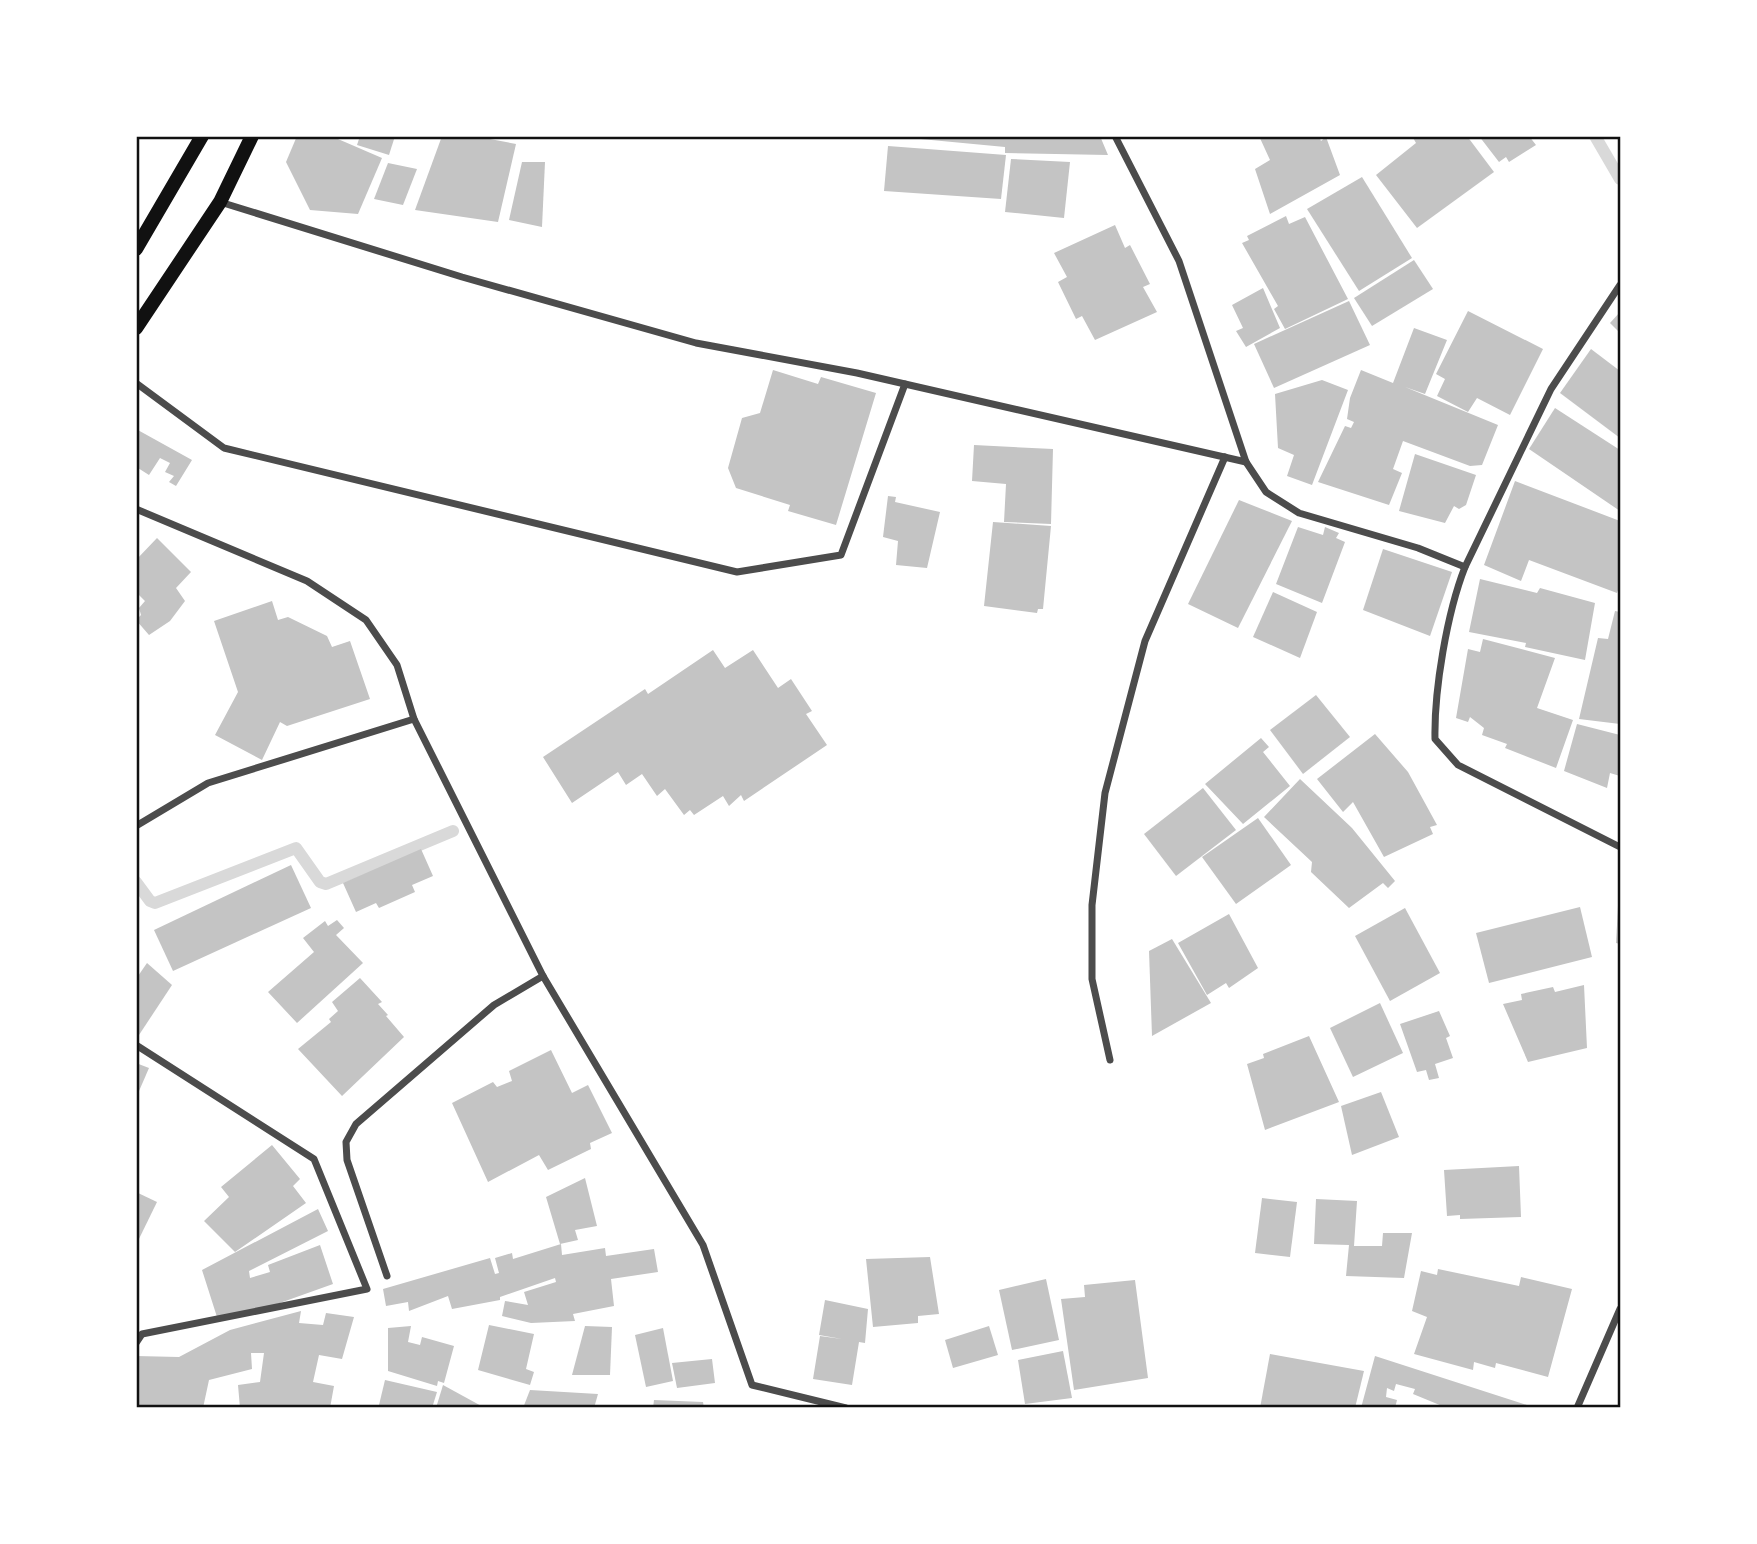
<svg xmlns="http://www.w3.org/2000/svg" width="1757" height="1544" font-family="'Noto Serif',serif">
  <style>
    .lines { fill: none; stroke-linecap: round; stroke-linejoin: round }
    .stream { stroke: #d9d9d9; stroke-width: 12 }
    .building { fill: #c4c4c4 }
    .minor { stroke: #4c4c4c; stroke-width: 7 }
    .secondary { stroke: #111; stroke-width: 14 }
    .neatline { fill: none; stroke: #111; stroke-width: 2.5 }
  </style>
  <rect width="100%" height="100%" fill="#fff"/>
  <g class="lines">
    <!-- stream -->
    <g class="stream">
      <polyline points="1595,136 1620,179"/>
      <polyline points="136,882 150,901 155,903 296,848 320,882 326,884 453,831"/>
    </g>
  </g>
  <!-- building -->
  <g class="building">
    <polygon points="297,136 331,136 382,158 358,214 310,210 286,162"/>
    <polygon points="360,136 395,136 389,155 357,145"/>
    <polygon points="442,136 474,136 516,144 498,222 415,210"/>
    <polygon points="889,136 1100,136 1108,155 1005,153 1005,147"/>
    <polygon points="1259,136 1319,136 1321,141 1326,137 1340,175 1270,214 1255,169 1270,160"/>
    <polygon points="1412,136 1467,136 1494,172 1417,228 1376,175 1416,143"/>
    <polygon points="1479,136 1529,136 1536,145 1509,162 1506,157 1499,162"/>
    <polygon points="888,146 1006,155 1001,199 884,191"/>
    <polygon points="1011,159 1070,162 1064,218 1005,212"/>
    <polygon points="522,162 545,162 542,227 509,220"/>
    <polygon points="388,163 417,169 403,205 374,199"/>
    <polygon points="1362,177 1412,258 1359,291 1307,209"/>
    <polygon points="1286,216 1289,224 1305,217 1348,299 1285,329 1274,309 1278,306 1242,243 1249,240 1247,236"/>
    <polygon points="1115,225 1125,248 1130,245 1150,284 1143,287 1157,312 1095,340 1082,316 1076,319 1058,282 1067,277 1054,253"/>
    <polygon points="1414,260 1433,289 1372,326 1354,298"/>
    <polygon points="1263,288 1280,328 1246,347 1236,331 1243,328 1232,305"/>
    <polygon points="1349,301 1370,345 1274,388 1254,344"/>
    <polygon points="1468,311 1543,349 1510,415 1477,398 1468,412 1437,396 1445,379 1436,374"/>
    <polygon points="1620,312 1620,333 1610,323"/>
    <polygon points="1414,328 1447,340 1425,394 1405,387 1498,425 1482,465 1470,466 1403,441 1393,469 1402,473 1389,505 1318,482 1345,426 1351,428 1354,422 1347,419 1350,398 1361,370 1393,383"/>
    <polygon points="1591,349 1620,371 1620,438 1560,393"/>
    <polygon points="773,370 818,384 821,377 876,393 836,525 788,511 790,505 736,488 728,468 742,418 760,413"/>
    <polygon points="1322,380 1348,390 1312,485 1287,476 1294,455 1278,448 1275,394"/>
    <polygon points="1555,408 1620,450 1620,511 1529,449"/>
    <polygon points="136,429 192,460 176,486 169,482 174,476 165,472 170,463 160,458 149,475 138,468"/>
    <polygon points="974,445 1053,449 1051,524 1004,522 1006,484 972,481"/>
    <polygon points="1415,454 1476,475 1466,505 1459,509 1454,506 1445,523 1399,511"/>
    <polygon points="1515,481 1620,521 1620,585 1617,593 1529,560 1521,581 1484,565"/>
    <polygon points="888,496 896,497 895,502 940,512 927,568 896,565 898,541 883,537"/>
    <polygon points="1239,500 1292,521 1238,628 1188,604"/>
    <polygon points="993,522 1051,526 1043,609 1038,609 1037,613 984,606"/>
    <polygon points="1298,527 1323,535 1325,527 1339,533 1336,538 1345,542 1322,603 1276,584"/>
    <polygon points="157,538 191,572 176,588 185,601 170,621 149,635 136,620 141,615 139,608 145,601 136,592 136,560"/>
    <polygon points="1383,549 1452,572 1430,636 1363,610"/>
    <polygon points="1480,579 1537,593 1540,588 1595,603 1585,660 1525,647 1526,643 1469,632"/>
    <polygon points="1273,592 1317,612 1300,658 1253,637"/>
    <polygon points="272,601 278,620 288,617 327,636 332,647 350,641 370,699 287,726 280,722 262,760 215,735 238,692 214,621"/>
    <polygon points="1615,611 1620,612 1620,724 1579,719 1598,638 1608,639"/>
    <polygon points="1483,639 1555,658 1537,708 1573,720 1556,768 1505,748 1507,744 1482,735 1484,728 1470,717 1468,722 1456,718 1468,649 1480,652"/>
    <polygon points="713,650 725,668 753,650 778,688 791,679 812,711 806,714 827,745 744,801 741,795 729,806 723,796 694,815 690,810 684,815 665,789 657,796 642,774 626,785 618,772 572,803 543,757 645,689 648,694"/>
    <polygon points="1316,695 1350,737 1303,774 1270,730"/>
    <polygon points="1577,724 1620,735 1620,776 1610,773 1607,788 1564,771"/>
    <polygon points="1375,734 1408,772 1437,825 1430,827 1433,834 1384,857 1353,802 1343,812 1317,779"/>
    <polygon points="1261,738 1269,747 1263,752 1290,786 1243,824 1205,784"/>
    <polygon points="1300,779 1352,828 1395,881 1388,888 1383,883 1349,908 1311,872 1312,862 1264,817"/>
    <polygon points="1203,788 1236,830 1176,876 1144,834"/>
    <polygon points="1258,818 1291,865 1236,904 1202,857"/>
    <polygon points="421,849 433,876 412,885 415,892 379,908 376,903 356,912 343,883"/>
    <polygon points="291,865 311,908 173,971 154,930"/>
    <polygon points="1618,906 1620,906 1620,944 1616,943"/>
    <polygon points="1580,907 1592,957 1489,983 1476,933"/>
    <polygon points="1405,908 1440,973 1390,1001 1355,936"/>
    <polygon points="1229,914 1258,968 1229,988 1226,983 1207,995 1178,943"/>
    <polygon points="337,920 344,928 336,935 363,963 297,1023 268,992 314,952 303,938 325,921 328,926"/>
    <polygon points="1172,939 1211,1003 1152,1036 1149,951"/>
    <polygon points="147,963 172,985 139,1035 136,1034 136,979"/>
    <polygon points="360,978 382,1002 378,1004 388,1015 386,1016 404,1037 342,1096 298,1049 331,1022 329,1019 338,1011 332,1002"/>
    <polygon points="1584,985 1587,1048 1528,1062 1503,1004 1522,1000 1521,994 1553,987 1555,992"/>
    <polygon points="1380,1003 1403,1053 1353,1077 1330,1028"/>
    <polygon points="1439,1011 1450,1036 1446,1038 1453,1058 1435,1064 1439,1078 1429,1080 1426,1070 1417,1072 1400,1024"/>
    <polygon points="1309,1036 1339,1102 1265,1130 1247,1064 1264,1058 1263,1054"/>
    <polygon points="551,1050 572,1093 588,1085 612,1133 590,1143 591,1149 548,1170 539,1155 488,1182 452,1103 493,1082 497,1087 512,1081 509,1071"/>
    <polygon points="136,1063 149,1068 136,1098"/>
    <polygon points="1381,1092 1399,1137 1352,1155 1341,1106"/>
    <polygon points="272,1145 300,1179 293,1186 306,1203 235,1252 204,1221 229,1197 221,1187"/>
    <polygon points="1519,1166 1521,1217 1460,1219 1460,1215 1447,1216 1444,1170"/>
    <polygon points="585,1178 597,1226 575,1230 578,1240 560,1244 546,1197"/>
    <polygon points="136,1192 157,1202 136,1245"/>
    <polygon points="1262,1198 1297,1202 1290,1257 1255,1253"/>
    <polygon points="1316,1199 1357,1201 1354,1246 1382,1246 1383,1233 1412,1233 1404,1278 1346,1276 1349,1245 1314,1244"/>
    <polygon points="318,1209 328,1231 249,1271 250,1278 270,1272 268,1265 320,1245 333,1284 263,1309 217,1317 202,1270"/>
    <polygon points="561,1244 562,1255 605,1248 606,1256 654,1249 658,1272 611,1279 614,1306 573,1314 575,1321 531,1323 502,1316 505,1301 528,1305 524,1292 556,1282 555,1278 500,1297 500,1300 452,1309 448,1296 409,1311 408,1302 386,1306 383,1289 490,1258 495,1274 499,1273 495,1258 512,1253 513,1259"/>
    <polygon points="930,1257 939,1314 918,1316 918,1323 873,1327 866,1259"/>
    <polygon points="1438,1269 1519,1286 1521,1277 1572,1289 1548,1377 1496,1363 1495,1368 1474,1362 1473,1370 1414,1354 1427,1317 1412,1311 1421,1271 1437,1275"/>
    <polygon points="1046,1279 1059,1340 1012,1350 999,1290"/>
    <polygon points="1135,1280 1148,1378 1074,1390 1061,1299 1085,1297 1084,1285"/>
    <polygon points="825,1300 868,1309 865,1343 859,1342 852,1385 813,1379 820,1336 842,1339 819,1335"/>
    <polygon points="301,1311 299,1323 323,1325 326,1313 354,1317 342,1359 319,1355 313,1382 334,1386 330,1408 240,1408 238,1385 260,1382 264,1353 251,1353 252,1369 209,1380 203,1408 136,1408 136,1356 179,1357 230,1330"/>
    <polygon points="489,1325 534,1334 526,1369 534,1372 530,1385 478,1370"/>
    <polygon points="411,1326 408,1342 420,1345 422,1337 454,1346 444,1383 438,1381 437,1386 388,1371 388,1328"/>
    <polygon points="585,1326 612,1327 610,1375 572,1375"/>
    <polygon points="989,1326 998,1355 953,1368 945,1340"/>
    <polygon points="663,1328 673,1381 646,1387 635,1335"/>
    <polygon points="1063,1351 1072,1398 1025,1404 1018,1360"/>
    <polygon points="1270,1354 1364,1371 1355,1408 1260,1408"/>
    <polygon points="1375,1356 1533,1407 1533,1408 1447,1408 1413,1394 1415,1389 1396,1384 1394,1391 1387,1388 1386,1397 1397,1400 1395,1408 1361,1408"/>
    <polygon points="712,1359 715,1383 677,1388 672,1363"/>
    <polygon points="385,1380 437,1392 432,1408 379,1405"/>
    <polygon points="443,1385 485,1408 436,1408"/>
    <polygon points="530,1390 598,1394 594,1408 523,1408"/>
    <polygon points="654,1400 703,1402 704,1408 653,1408"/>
  </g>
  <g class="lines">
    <!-- minor -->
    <g class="minor">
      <polyline points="1115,136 1179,261 1246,462 1266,492 1299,513 1418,548 1465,567"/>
      <polyline points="220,202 462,277 696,343 857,373 1246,462"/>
      <path d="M1620,285L1551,389L1465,567C1447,613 1434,690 1435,739L1458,765L1620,847"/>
      <polyline points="136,383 224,448 737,572 841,555 905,384"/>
      <polyline points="136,509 307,581 366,620 397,665 414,719 543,976 703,1245 752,1385 846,1408"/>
      <polyline points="136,826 208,783 414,719"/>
      <polyline points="136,1045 314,1159 367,1289 142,1334 136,1343"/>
      <polyline points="1110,1060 1092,979 1092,905 1105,793 1145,641 1225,457"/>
      <polyline points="387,1276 347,1160 346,1142 356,1124 494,1005 543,976"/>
      <polyline points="1577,1408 1620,1309"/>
    </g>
    <!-- secondary -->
    <g class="secondary">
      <polyline points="136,249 202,136"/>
      <polyline points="136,328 220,202 252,136"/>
    </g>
  </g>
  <!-- border -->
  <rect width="1757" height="1544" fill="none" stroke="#ffffff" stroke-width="276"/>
  <rect x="138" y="138" width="1481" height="1268" class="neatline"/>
</svg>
